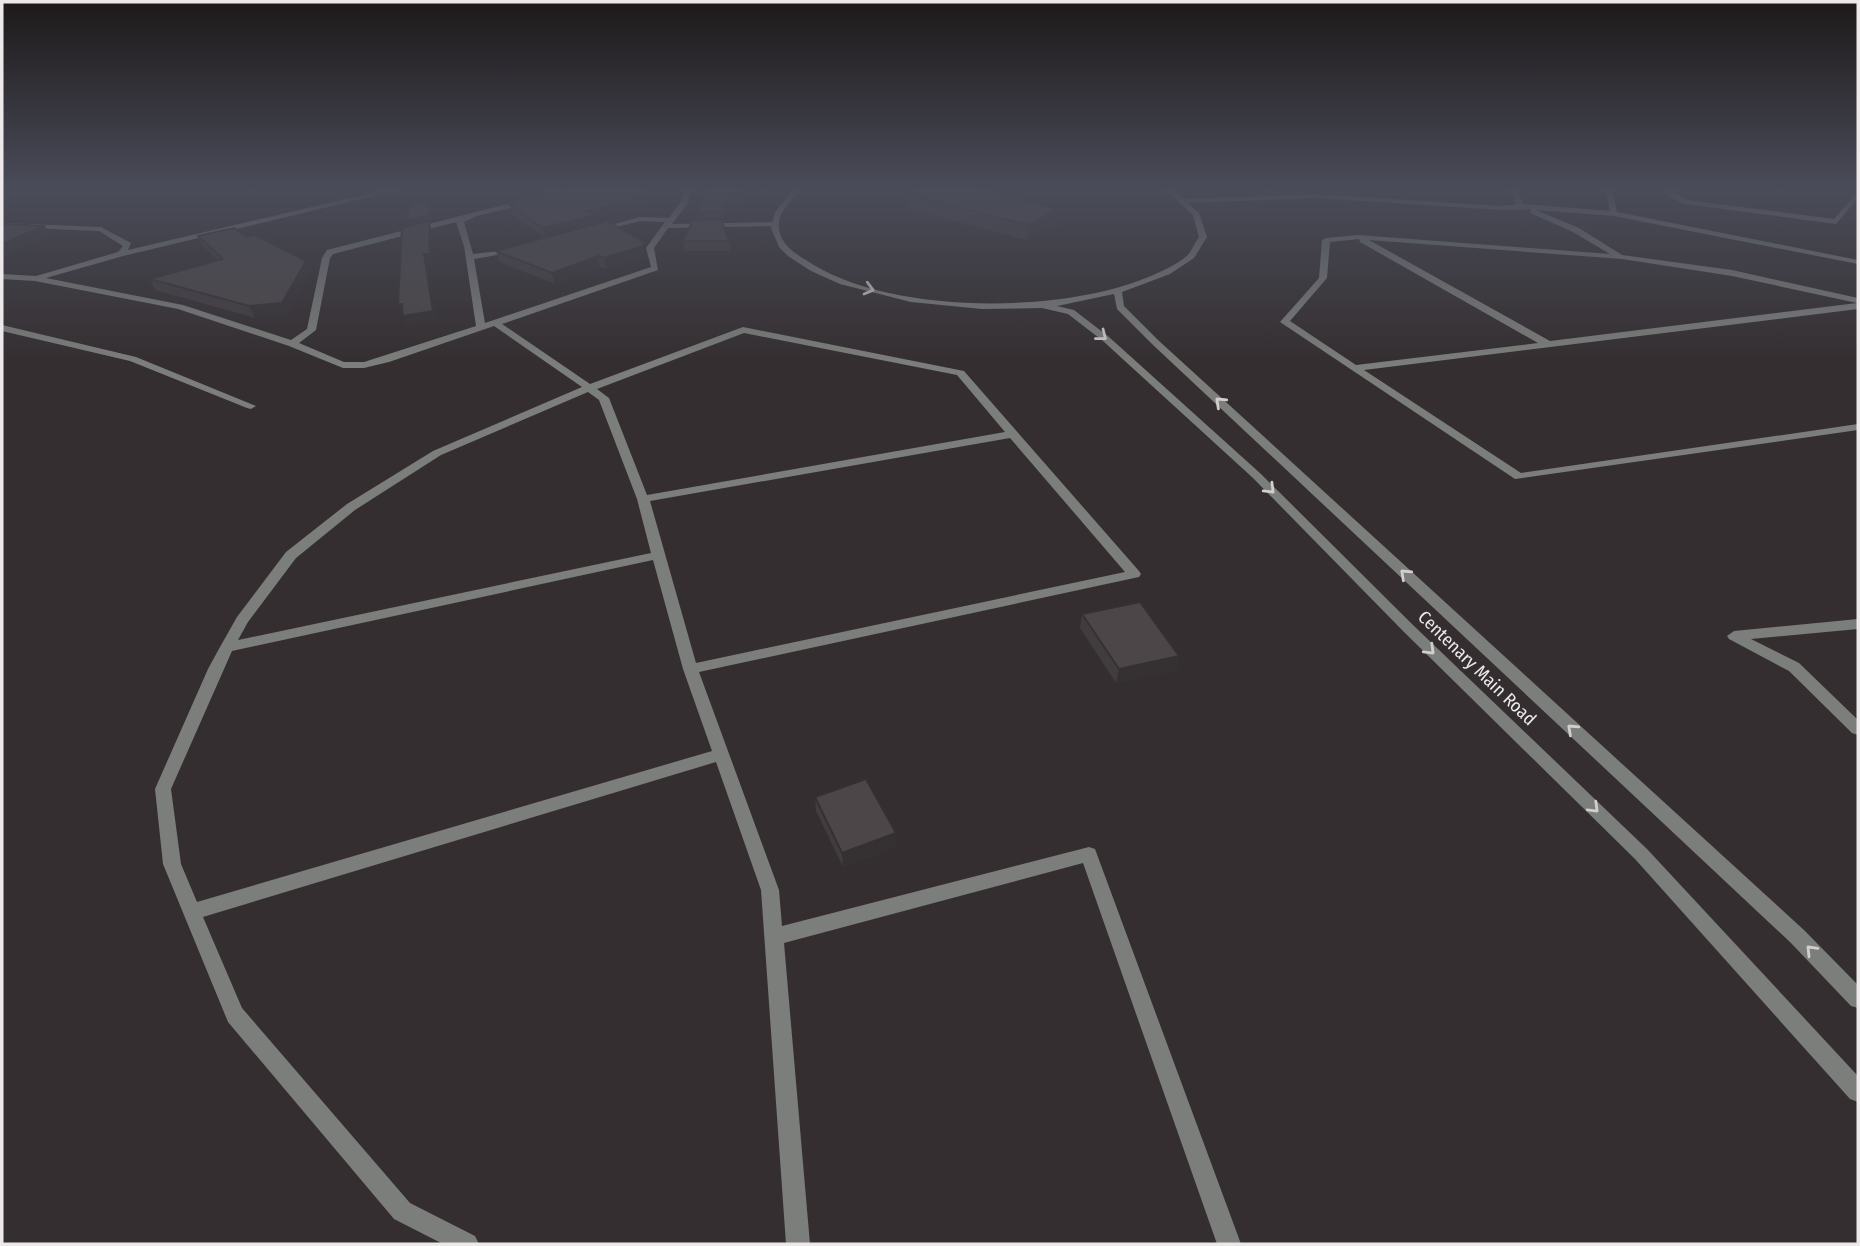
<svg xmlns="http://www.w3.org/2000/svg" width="1860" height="1246" font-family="'Fira Sans Condensed',sans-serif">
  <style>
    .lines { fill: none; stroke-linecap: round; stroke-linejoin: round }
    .minor { fill: #7c7e7b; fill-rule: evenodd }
    .tertiary { fill: #7c7e7b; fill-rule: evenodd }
    .wall { fill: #413c3e }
    .shaded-wall { fill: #353132 }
    .building { fill: #4c4648; stroke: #353132; stroke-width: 2 }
    .oneway { stroke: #d1cece }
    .labels { text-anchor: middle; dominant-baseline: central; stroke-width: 7; stroke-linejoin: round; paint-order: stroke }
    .street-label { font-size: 18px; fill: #ede9ea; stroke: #342e30 }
  </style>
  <rect width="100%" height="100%" fill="#342e30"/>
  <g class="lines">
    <!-- minor -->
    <g class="minor">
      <path d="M389,189H403L123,256L46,278L183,305L291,340L307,329L322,258L327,250L542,195L552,189H559L555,196L547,199L477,216L464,222L473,254L516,249L520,251L474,259L485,323L651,267L646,248L665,222L640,221L597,232L593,230L640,217L669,218L680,203L685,189H692L688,203L672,224L773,222L777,224L773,226L668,228L654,248L658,270L502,324L590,384L743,327L964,371L1139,571L1141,574L1139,577L699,672L779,890L782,926L1089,847L1095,849L1241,1244H1217L1083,863L784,943L810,1244H786L761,890L716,762L203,917L242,1008L410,1203L475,1236L479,1244H443L394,1219L228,1022L163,864L155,789L208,669L220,647L237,617L286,552L347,504L433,451L582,387L494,326L389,362L364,368H343L289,346L178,309L35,281L2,279V274L36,276L118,252L123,246L99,231L2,227V223L101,227L131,243L128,250ZM456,222L464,246L476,326L364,362H344L299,343L316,330L330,258L333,254ZM744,333L957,375L1005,432L647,495L609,398L597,389ZM588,392L599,400L637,499L651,553L238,640L248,622L296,558L355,510L441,455ZM1010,438L1125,572L696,663L650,501ZM653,560L683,669L712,751L197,902L181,864L171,789L232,651Z"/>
      <path d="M1510,189H1517L1523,204L1610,211L1605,189H1612L1617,212L1858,260V264L1614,216L1536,210L1579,228L1622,255L1732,270L1858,298V309L1364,370L1521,473L1858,424V430L1515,479L1280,322L1319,278L1322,240L1326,238L1358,235L1610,254L1573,232L1530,213L1531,209L1501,210L1316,198L1185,203L1181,201L1185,199L1316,194L1501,206L1516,204ZM1359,239L1360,242L1538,343L1356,365L1290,321L1327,278L1330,242ZM1369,240L1622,259L1732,276L1857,303L1550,341Z"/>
      <polygon points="1665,189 1672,189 1687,200 1834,219 1858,191 1858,198 1836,224 1685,204 1669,197"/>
      <polygon points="2,325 136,357 256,406 251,409 247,408 130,361 2,331"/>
      <polygon points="1858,619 1858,629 1751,639 1799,663 1858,720 1858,735 1852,733 1789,671 1729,639 1727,636 1734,631"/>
    </g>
    <!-- tertiary -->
    <path class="tertiary" d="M794,189H802C792,200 777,212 779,229C781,244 794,253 806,260C887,315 1057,314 1146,278C1160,272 1177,265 1188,255C1192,250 1195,242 1199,237L1193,215L1164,189H1172L1199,213L1207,237L1194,258L1170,274L1122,292L1124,306L1158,340L1804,930L1858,985V1008L1851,1006L1790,942L1152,344L1117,309L1114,294L1057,306L1074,310L1109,337L1261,474L1414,626L1647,849L1858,1076V1102L1850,1099L1635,859L1404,632L1253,478L1103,341L1068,314L1042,308L982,309L911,302L840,284L811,271L788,256L779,247L771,228L775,212Z"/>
  </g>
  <!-- wall -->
  <g class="wall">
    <polygon points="708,189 747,189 743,201 729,201 723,220 721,220 729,241 731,251 685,251 683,241 698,220 697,213"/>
    <polygon points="907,194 1058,209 1057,224 1027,240 907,209"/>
    <polygon points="510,205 646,205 596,219 597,224 646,256 606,269 600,267 555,284 499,262 496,251 546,238 512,215"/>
    <polygon points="198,236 246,237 306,261 311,272 287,315 255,318 155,290 150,279 218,260 203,246"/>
    <polygon points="1082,614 1179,656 1176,670 1116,683 1080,628"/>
    <polygon points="815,797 896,833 896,847 843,867 816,811"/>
  </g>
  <!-- shaded-wall -->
  <g class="shaded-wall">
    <polygon points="648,189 655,189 646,205 596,219 597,224 546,238 543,228"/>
    <polygon points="743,189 747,189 743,201 742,193"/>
    <polygon points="728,193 729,201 723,220 722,212"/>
    <polygon points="429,200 431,205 431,221 407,227 406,221"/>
    <polygon points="1058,209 1057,224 1027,240 1028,225"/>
    <polygon points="429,221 432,231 433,263 428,264 437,322 407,327 403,316 424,254"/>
    <polygon points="45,226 51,236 2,257 2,244"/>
    <polygon points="644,246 646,256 606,269 604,258"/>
    <polygon points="598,256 600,267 555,284 552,273"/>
    <polygon points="306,261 311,272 287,315 255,318 249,306"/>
    <polygon points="398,304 402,304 402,315"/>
    <polygon points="1179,656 1176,670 1116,683 1119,669"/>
    <polygon points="896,833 896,847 843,867 842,853"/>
  </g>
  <!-- building -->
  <g class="building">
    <polygon points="571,189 648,189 644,196 588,211 595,215 543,228 510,205"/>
    <polygon points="708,189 743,189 742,193 728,193 722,212 697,213"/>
    <polygon points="917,189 979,189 1058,209 1028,225 907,194"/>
    <polygon points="429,200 430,215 406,221 410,204"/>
    <polygon points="721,219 729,241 683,241 693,220"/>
    <polygon points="429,221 430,254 424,254 433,311 403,316 402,304 398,304 402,228"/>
    <polygon points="607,221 642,241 644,246 604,258 598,256 552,273 496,251"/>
    <polygon points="2,224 45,226 2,244"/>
    <polygon points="234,228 246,237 255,235 306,261 282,303 249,306 150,279 223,259 198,236"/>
    <polygon points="1140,602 1179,656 1119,669 1082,614"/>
    <polygon points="866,779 896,833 842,853 815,797"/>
  </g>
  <!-- one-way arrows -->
  <defs><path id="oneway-chevron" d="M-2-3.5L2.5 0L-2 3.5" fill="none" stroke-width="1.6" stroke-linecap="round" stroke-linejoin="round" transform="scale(1.75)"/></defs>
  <g class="oneway">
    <use href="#oneway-chevron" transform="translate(869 289) rotate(15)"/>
    <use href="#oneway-chevron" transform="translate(1102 336) rotate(38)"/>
    <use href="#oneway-chevron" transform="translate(1220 402) rotate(-137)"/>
    <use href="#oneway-chevron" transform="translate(1270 489) rotate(45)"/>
    <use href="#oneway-chevron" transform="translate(1405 574) rotate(-137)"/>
    <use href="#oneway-chevron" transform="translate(1430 650) rotate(44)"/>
    <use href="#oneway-chevron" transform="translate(1572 729) rotate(-137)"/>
    <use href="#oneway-chevron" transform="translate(1594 808) rotate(44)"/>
    <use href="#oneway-chevron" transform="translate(1811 950) rotate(-134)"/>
  </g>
  <!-- sky -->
  <linearGradient id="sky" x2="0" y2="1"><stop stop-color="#1d191a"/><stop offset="0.52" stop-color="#4a4c59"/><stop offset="1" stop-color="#4a4c59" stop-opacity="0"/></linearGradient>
  <rect width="1860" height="364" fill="url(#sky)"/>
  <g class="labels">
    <!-- street labels -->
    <g class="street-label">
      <text transform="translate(1477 668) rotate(44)">Centenary Main Road</text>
    </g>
  </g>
  <!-- border -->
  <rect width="1860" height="1246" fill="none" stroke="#ede9ea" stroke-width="7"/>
</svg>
